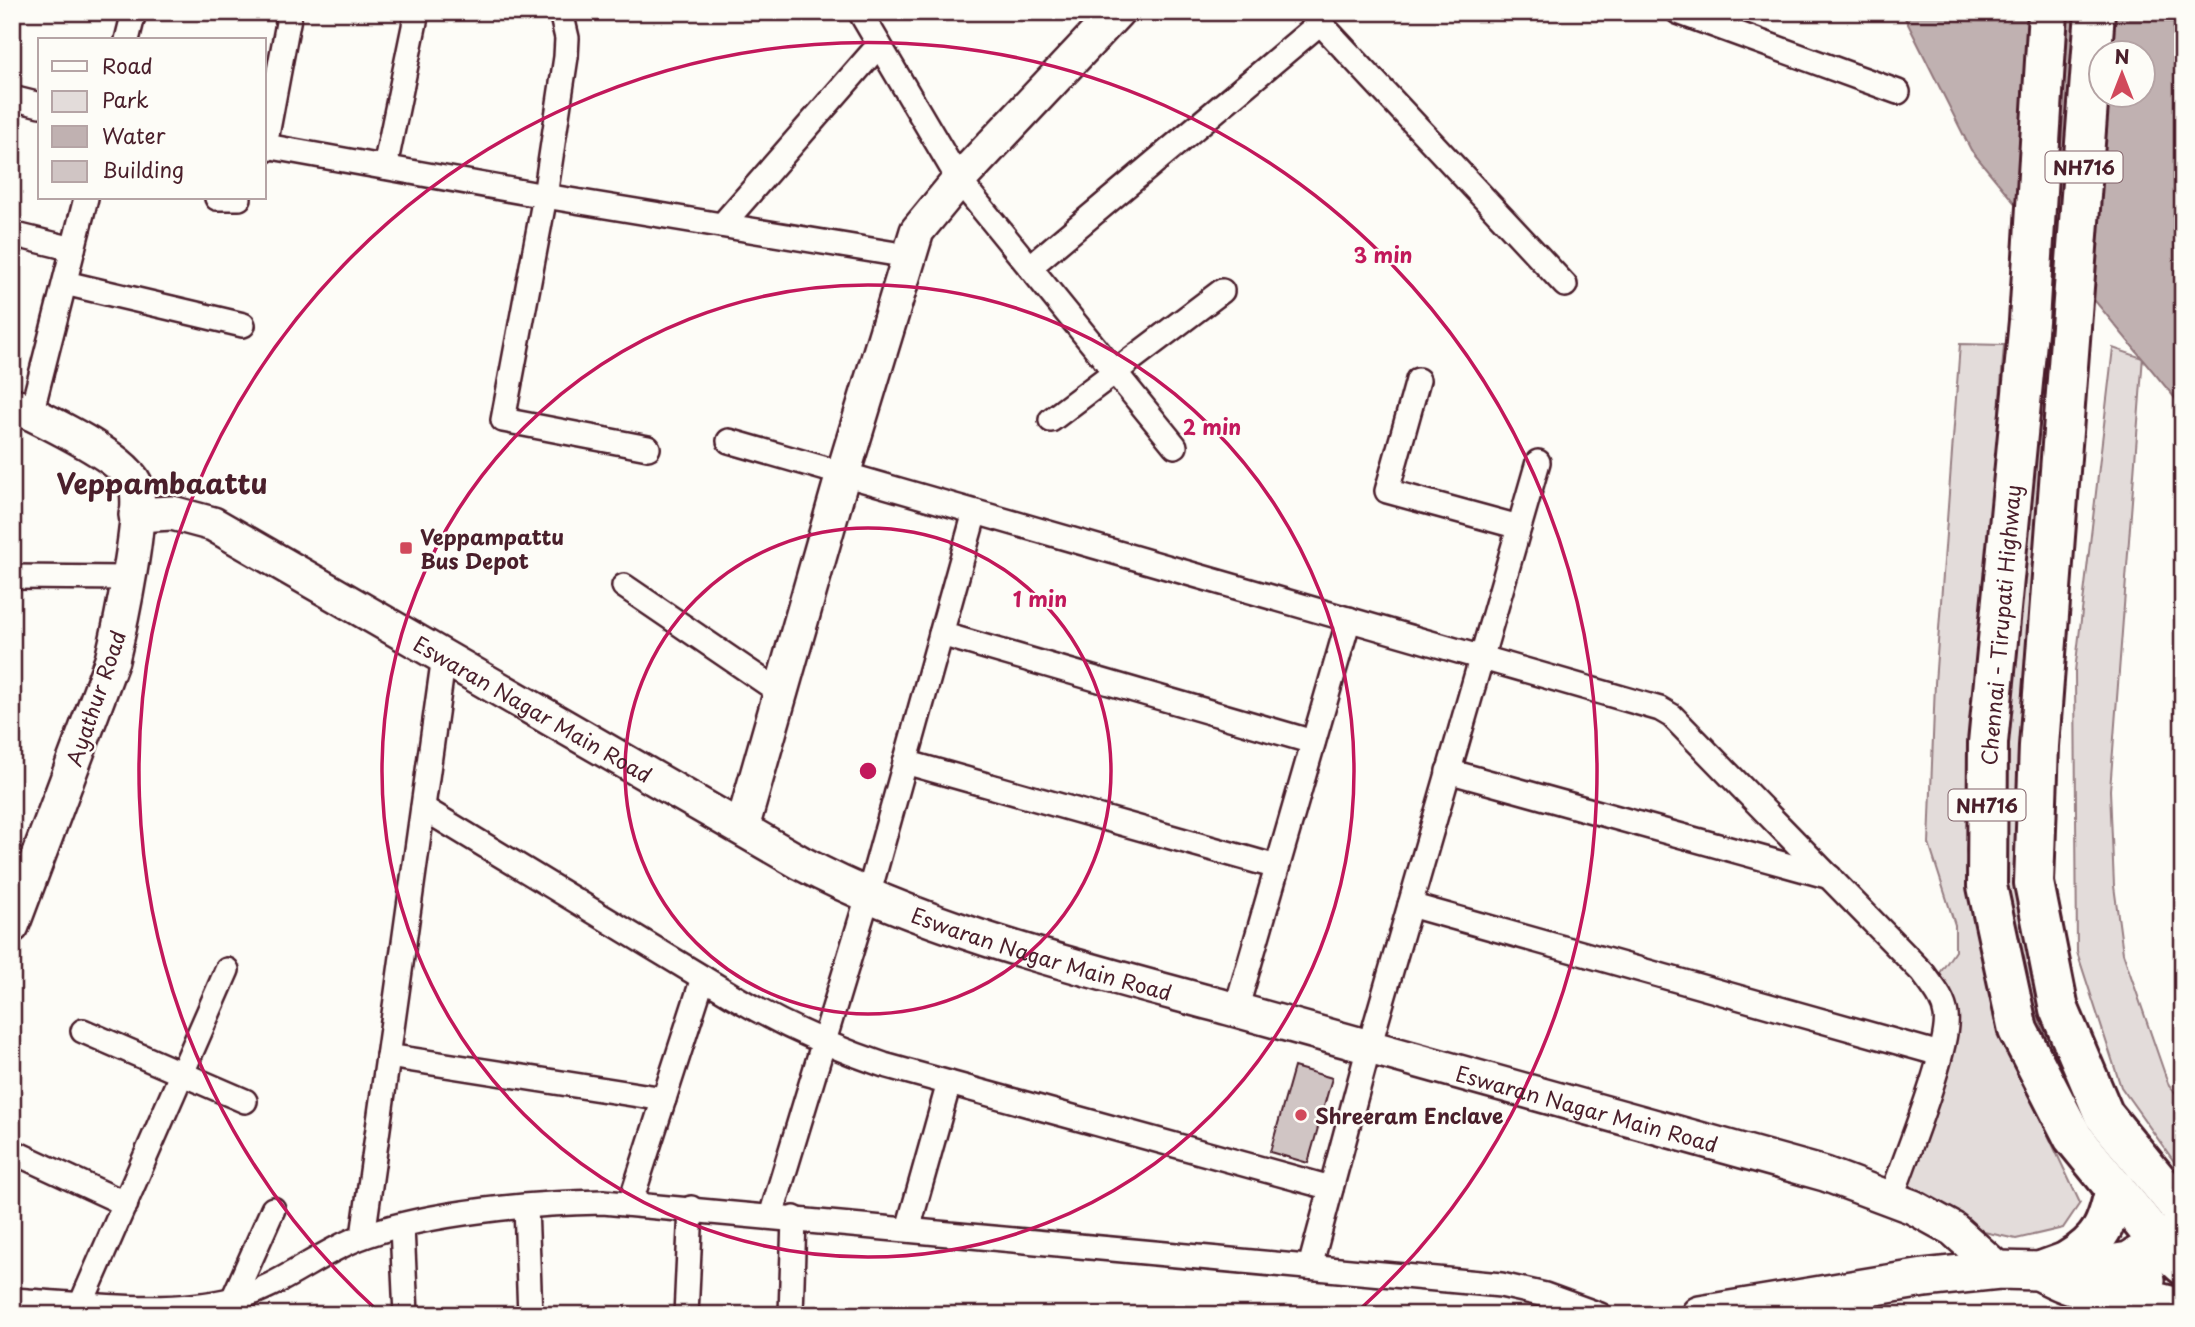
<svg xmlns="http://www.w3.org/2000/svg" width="2195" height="1327" font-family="'Playpen Sans',sans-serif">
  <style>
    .green { fill: #e3dcda; stroke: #967e82; stroke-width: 2 }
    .water { fill: #c0b1b1; stroke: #91777b; stroke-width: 2; fill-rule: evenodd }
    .building { fill: #d0c5c4; stroke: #4a1f2b; stroke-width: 2 }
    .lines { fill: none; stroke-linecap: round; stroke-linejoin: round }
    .street-casing { stroke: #4a1f2b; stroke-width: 28 }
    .secondary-casing { stroke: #4a1f2b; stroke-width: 38 }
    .primary-casing { stroke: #4a1f2b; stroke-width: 42 }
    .highway-casing { stroke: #4a1f2b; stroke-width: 44 }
    .street { stroke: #fdfcf7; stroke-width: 23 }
    .secondary { stroke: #fdfcf7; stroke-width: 33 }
    .primary { stroke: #fdfcf7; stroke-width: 37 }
    .highway { stroke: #fdfcf7; stroke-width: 38 }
    .ring { fill: none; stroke: #c2185b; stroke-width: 3.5 }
    .poi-dot { fill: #d1495b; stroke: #fdfcf7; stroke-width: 2.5 }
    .labels { text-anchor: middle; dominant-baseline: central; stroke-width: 5; stroke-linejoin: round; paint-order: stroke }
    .shield { fill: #fdfcf7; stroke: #806168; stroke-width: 2 }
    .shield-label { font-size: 19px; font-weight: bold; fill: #4a1f2b }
    .poi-label { font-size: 21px; font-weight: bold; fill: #4a1f2b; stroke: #fdfcf7; text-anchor: start }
    .street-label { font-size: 21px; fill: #4a1f2b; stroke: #fdfcf7 }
    .district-label { font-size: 28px; font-weight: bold; fill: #4a1f2b; stroke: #fdfcf7 }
    .centre { fill: #c2185b; stroke: #fdfcf7; stroke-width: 3.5 }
    .ring-label { font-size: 21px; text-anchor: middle; font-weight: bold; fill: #c2185b; stroke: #fdfcf7; stroke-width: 5; stroke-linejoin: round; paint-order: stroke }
  </style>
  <rect width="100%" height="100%" fill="#fdfcf7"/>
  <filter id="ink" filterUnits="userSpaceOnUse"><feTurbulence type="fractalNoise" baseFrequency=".0143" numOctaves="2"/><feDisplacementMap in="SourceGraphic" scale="14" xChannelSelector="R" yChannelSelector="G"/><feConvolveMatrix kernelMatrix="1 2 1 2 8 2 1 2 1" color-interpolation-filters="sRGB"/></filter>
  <g filter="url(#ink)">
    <!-- green -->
    <g class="green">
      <polygon points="2148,290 2110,790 2114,886 2123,953 2169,1086 2183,1101 2183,1174 2121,1087 2077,952 2075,671 2113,348 2142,358"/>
      <path d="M2045,318L2059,320L2044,1019L2047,1038C1983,900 2004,740 2018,593C2027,501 2036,410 2045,318Z"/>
      <polygon points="1960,344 2004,345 1966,851 1994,1020 2080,1203 2063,1228 2016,1239 1984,1232 1905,1192 1956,1009 1940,973 1955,951 1955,925 1929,844 1935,683"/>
    </g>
    <!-- water -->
    <path class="water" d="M1902,12H2183V408L1971,150ZM2100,52H2142V94H2100Z"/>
    <!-- building -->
    <polygon class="building" points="1294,1067 1332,1078 1308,1163 1270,1152"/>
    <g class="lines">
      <!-- street casing -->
      <g class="street-casing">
        <g id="street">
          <polyline points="561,12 567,38 566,57 545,196 503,420 648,448"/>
          <polyline points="860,12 959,180 1175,446"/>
          <polyline points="1310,12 1565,285"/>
          <polyline points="1678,12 1898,92"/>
          <polyline points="127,40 134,12"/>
          <polyline points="12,98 40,105"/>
          <polyline points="266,146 545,196 908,256"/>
          <polyline points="264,151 290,12"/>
          <polyline points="385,167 417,12"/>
          <polyline points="217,198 239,198"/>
          <polyline points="722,225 879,45"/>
          <polyline points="12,234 73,249"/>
          <polyline points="1030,267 1320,23"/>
          <polyline points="65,283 243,325"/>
          <polyline points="1418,380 1387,491 1519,527"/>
          <polyline points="31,414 86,198"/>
          <polyline points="1051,420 1222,291"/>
          <path d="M729,441L1660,709L1672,716L1923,973C1933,987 1944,999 1946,1015C1951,1046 1904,1161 1892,1196"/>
          <polyline points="12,577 127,578"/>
          <polyline points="624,586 781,693"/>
          <polyline points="941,634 1313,742"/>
          <polyline points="905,762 1277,867"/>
          <polyline points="1448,771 1830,877"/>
          <path d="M423,808L733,996C782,1025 831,1047 884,1065L1331,1188"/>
          <polyline points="1410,905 1940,1054"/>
          <polyline points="1236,1010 1349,619"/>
          <polyline points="83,1031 245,1101"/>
          <polyline points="388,1056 664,1099"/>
          <polyline points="18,1154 126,1204"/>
          <polyline points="630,1204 703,978"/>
          <polyline points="526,1207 530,1315"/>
          <polyline points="771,1216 868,896 975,512"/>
          <polyline points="402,1227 406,1315"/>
          <polyline points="908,1229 949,1083"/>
          <polyline points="363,1236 444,656"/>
          <polyline points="1310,1267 1369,1047 1538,462"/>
          <polyline points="233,1299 273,1209"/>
          <path d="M12,1300C82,1304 166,1316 234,1299C283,1286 320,1251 367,1235C433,1212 534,1203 603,1202L1501,1285L1545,1295L1600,1315"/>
          <polyline points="81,1304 227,970"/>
          <polyline points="686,1315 691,1208"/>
          <polyline points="791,1315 794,1218"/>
        </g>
      </g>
      <!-- secondary casing -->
      <g class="secondary-casing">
        <g id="secondary">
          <path d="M12,404C38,417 128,458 136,486C144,515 120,627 112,660L12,926"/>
          <path id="s1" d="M136,515L172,513L213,524L801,863C928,931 1090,970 1229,1008C1427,1064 1626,1119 1825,1174L1913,1207L1953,1229L1999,1270"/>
          <polyline points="742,828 843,474 917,231 959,180 1117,12"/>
        </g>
      </g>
      <!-- primary casing -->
      <g class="primary-casing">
        <g id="primary">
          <path d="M2039,1271C2076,1292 2107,1300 2146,1280"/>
          <polyline points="1700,1315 1924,1278 1999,1270 2039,1271 2069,1260 2104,1265 2129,1261 2183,1228"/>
        </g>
      </g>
      <!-- highway casing -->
      <g class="highway-casing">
        <g id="highway">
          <polyline points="2048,12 2029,321 1988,743 1987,886 2018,1030 2073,1137 2160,1244 2183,1265"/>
          <polyline points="2095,12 2039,746 2034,883 2059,1009 2104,1115 2183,1212"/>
          <path d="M2069,1260C2102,1240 2107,1224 2115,1188"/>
          <polyline points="2117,1292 2183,1309"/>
        </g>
      </g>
      <!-- street -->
      <use href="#street" class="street"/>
      <!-- secondary -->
      <use href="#secondary" class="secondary"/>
      <!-- primary -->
      <use href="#primary" class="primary"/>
      <!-- highway -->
      <use href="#highway" class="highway"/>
    </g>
  </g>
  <!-- distance rings -->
  <g class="ring">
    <circle cx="868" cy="771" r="243"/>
    <circle cx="868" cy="771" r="486"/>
    <path d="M380 1313A729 729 0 1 1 1356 1313"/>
  </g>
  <!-- markers -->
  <g class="poi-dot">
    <rect x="399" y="541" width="14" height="14" rx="3.5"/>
    <circle cx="1301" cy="1115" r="7"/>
  </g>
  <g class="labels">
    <!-- shield labels -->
    <g class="shield">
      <rect x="2045.5" y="151.5" width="77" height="31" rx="5"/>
      <rect x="1948.5" y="789.5" width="77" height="31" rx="5"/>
    </g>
    <g class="shield-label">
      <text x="2084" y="167">NH716</text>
      <text x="1987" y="805">NH716</text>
    </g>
    <!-- poi labels -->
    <g class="poi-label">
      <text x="420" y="536">Veppampattu<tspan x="420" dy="24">Bus Depot</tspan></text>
      <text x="1315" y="1115">Shreeram Enclave</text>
    </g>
    <!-- street labels -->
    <g class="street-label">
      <text transform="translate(2000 625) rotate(-85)">Chennai - Tirupati Highway</text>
      <text transform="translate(95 698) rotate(-71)">Ayathur Road</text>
      <text stroke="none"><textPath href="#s1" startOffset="448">Eswaran Nagar Main Road</textPath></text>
      <text stroke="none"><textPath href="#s1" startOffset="1015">Eswaran Nagar Main Road</textPath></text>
      <text stroke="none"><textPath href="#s1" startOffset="1582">Eswaran Nagar Main Road</textPath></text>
    </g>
    <!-- district labels -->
    <g class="district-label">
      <text x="162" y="482">Veppambaattu</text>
    </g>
  </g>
  <circle cx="868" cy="771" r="10" class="centre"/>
  <g class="ring-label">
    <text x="1383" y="263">3 min</text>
    <text x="1212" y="435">2 min</text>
    <text x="1040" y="607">1 min</text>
  </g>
  <!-- margin -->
  <rect width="2195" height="1327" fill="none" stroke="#fdfcf7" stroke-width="42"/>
  <rect x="21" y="21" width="2153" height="1285" fill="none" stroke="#4a1f2b" stroke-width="2.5" filter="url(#ink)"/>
  <!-- legend -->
  <rect x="38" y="38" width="228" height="161" fill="#fdfcf7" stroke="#b5a4a5" stroke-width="2"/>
  <rect x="52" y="61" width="35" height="10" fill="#fdfcf7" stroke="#b5a4a5" stroke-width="2"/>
  <text x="102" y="74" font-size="21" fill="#4a1f2b">Road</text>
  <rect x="52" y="91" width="35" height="21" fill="#e3dcda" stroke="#b5a4a5" stroke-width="2"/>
  <text x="102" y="108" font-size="21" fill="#4a1f2b">Park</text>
  <rect x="52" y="126" width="35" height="21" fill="#c0b1b1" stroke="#b5a4a5" stroke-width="2"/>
  <text x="102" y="144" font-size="21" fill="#4a1f2b">Water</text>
  <rect x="52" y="161" width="35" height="21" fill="#d0c5c4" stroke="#b5a4a5" stroke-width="2"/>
  <text x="102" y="178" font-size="21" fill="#4a1f2b">Building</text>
  <!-- north arrow -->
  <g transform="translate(2122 74)"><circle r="33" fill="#fdfcf7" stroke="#b5a4a5" stroke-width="2"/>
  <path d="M0-5L12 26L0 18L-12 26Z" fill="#d1495b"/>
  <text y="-10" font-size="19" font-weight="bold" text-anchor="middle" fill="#4a1f2b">N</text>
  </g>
</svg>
